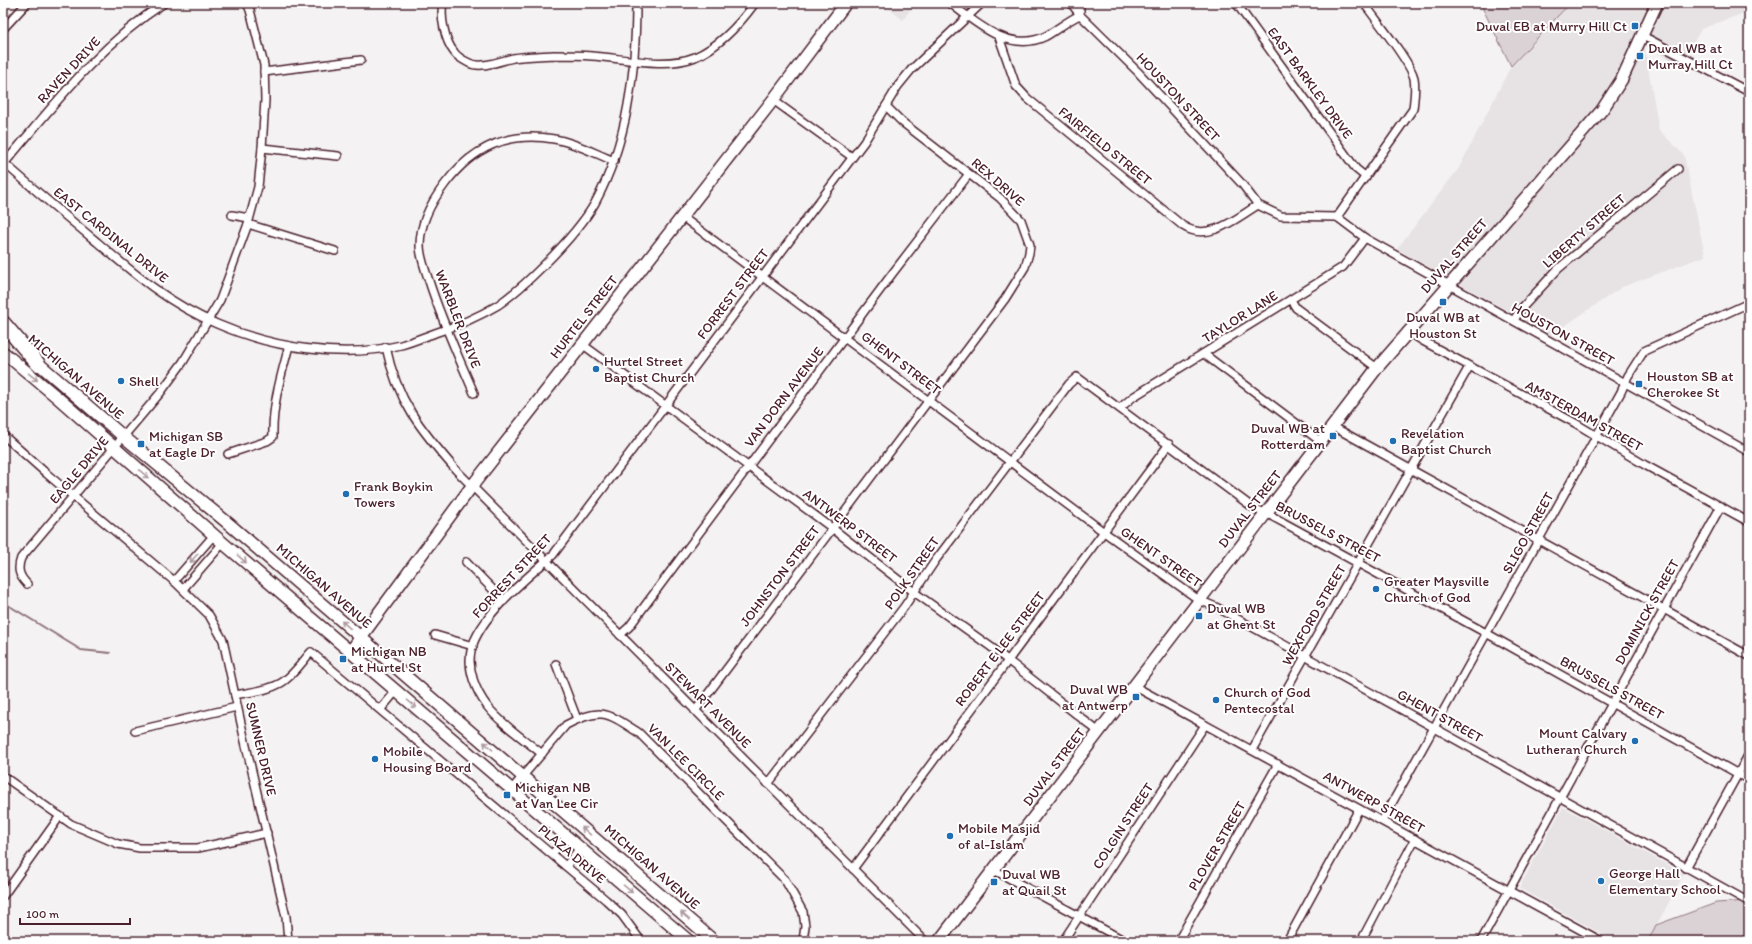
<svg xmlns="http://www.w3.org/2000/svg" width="1752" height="944" font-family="Itim,sans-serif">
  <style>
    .built { fill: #e7e2e3 }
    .green { fill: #dbd2d5; stroke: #927880 }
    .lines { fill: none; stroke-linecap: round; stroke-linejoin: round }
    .stream { stroke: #8d727a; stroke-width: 2 }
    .street-casing { stroke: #4a1f2b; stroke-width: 10 }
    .secondary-casing { stroke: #4a1f2b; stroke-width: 14 }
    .highway-casing { stroke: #4a1f2b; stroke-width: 17 }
    .street { stroke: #fff; stroke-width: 7 }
    .secondary { stroke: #fff; stroke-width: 11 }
    .highway { stroke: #fff; stroke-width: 14 }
    .oneway { stroke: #ae9aa0 }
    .poi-dot { fill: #1f6fb2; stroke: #fff; stroke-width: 1.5 }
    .labels { text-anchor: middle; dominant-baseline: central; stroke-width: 4; stroke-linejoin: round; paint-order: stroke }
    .poi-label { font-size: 14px; fill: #4a1f2b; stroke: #fff; text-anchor: start }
    .street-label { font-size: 14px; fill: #4a1f2b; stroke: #fff }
  </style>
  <rect width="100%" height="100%" fill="#f4f2f2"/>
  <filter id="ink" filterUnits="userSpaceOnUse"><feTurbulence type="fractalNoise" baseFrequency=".025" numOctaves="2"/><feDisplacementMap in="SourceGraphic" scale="8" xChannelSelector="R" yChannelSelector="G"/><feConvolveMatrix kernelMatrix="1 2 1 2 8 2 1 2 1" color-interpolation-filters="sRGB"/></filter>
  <g filter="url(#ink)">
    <!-- built -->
    <g class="built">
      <polygon points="882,3 915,3 903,20"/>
      <polygon points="1570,3 1749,3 1749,11 1701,29 1681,66 1644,45 1659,130 1684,155 1705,256 1622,287 1548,337 1510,312 1397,249 1459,168 1511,66"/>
      <polygon points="1563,807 1684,874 1648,941 1615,941 1519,888"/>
    </g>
    <!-- green -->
    <g class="green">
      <polygon points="1480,3 1570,3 1511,66"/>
      <polygon points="1747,901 1749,902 1749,941 1648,941 1656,925 1716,903"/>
    </g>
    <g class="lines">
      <!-- stream -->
      <g class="stream">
        <polyline points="3,508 8,503"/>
        <polyline points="3,602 81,650 110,653"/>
      </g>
      <!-- street casing -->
      <g class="street-casing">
        <g id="street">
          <path d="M443,3C440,17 445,41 454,52C457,57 463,60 469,63C481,69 500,61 513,58C527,56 539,56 553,55C566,55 579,55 592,56C623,58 665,69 695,57C720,46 739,25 755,3"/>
          <path d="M950,3C976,23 1010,54 1046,36C1057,30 1068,20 1080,15L1138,72L1242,184L1258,205L1281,216L1337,217"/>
          <polyline points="1071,3 1080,15"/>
          <polyline points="1236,3 1356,169 1366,177"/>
          <polyline points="1080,15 1080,3"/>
          <polyline points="3,29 27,3"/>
          <polyline points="1641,35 1749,92"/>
          <path d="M999,37L1016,86L1027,98L1183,226C1209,243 1236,218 1258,205"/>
          <polyline points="264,72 361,60"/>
          <polyline points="773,100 852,157"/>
          <polyline points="262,148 338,156"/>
          <path d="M3,162C34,189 65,216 97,242C134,274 171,305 217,324C272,348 343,359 401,345C412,342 424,337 435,333C457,326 478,317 498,305C514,294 529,280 543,266C562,247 582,226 595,203C628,142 636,71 636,3"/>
          <path d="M3,165C54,105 97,47 164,3"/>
          <polyline points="232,215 249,218"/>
          <polyline points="681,216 1104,532 1199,600 1216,607 1749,902"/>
          <polyline points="1337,217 1365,238 1749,452"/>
          <path d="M1337,217L1413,109C1414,99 1416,88 1414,78C1410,61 1375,19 1364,3"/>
          <polyline points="248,224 335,251"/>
          <polyline points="1291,300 1296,308 1377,368"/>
          <polyline points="1514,320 1521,309 1558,269 1678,169"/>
          <polyline points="1407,331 1423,341 1575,423 1645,465 1749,522"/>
          <polyline points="582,344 832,528 914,592 991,647 1099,732"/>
          <path d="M386,347C397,401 421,430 456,470L925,941"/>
          <polyline points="1204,354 1320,441"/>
          <path d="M474,393C458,356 441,319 429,281C425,270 420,256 420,245C420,223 432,201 445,184C473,147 508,131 554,139C574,142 594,153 614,161"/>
          <polyline points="1120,408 1133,397 1343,267 1365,238"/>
          <polyline points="1332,426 1749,656"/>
          <polyline points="3,435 47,474 174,581 209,615 223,640 244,737 286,917 288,941"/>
          <path d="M228,454L267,441L273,437C272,405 281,376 289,346"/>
          <polyline points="466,562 504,601"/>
          <polyline points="174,581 214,535"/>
          <path d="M27,584C19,576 17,569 21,558L161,392L183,362L220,300L248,224L258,187L262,148L265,100L264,65L250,10L247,3"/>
          <polyline points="183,589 223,543"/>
          <polyline points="435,635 473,646"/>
          <polyline points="620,635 629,627 892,274 969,174"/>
          <polyline points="556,664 577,719"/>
          <polyline points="1134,686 1601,941"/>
          <path d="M235,695C250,692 267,691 281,683C293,676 302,662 311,652L606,900L622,915L641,941"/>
          <polyline points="381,709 396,691"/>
          <polyline points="695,711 1005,299 1025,267 1029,253 1030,245 1021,220 1000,198 902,122 886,106"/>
          <polyline points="135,731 237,707"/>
          <polyline points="1252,750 1469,367"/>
          <path d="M542,754C524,739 501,724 487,706C476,691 467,670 471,651C478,618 527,577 553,555L864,142L898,86L911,70L982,3"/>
          <polyline points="3,776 71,824 118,844 140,848 198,848 267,833"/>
          <polyline points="768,784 904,607 935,561 1069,384 1077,377 1255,509 1266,513 1486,633 1749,780"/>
          <path d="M512,789L566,725C601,706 608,713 639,733L785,880L803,912L805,926L803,941"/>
          <polyline points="1382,821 1621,392 1628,376 1644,351 1749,303"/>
          <polyline points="552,854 567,837"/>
          <polyline points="566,866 580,848"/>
          <polyline points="1686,868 1749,754"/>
          <polyline points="853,869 1169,444"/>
          <polyline points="994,870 1125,941"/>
          <polyline points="3,896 60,816"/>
          <polyline points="1063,941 1205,725"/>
          <polyline points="1178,941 1278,764"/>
          <polyline points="1287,941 1359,809"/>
          <polyline points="1361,941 1415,839"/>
          <polyline points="1481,941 1721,506"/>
        </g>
      </g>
      <!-- secondary casing -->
      <g class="secondary-casing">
        <g id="secondary">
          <polyline points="3,352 58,398 223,543 689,941"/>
          <polyline points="32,358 124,437 229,524 714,941"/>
          <polyline points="350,652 472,486 773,100 846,3"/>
          <polyline points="939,941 1377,368 1602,110 1622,79 1657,3"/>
        </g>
      </g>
      <!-- highway casing -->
      <g class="highway-casing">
        <polyline id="highway" points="3,323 38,364"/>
      </g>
      <!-- street -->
      <use href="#street" class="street"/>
      <!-- secondary -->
      <use href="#secondary" class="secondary"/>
      <!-- highway -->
      <use href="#highway" class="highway"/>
    </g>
    <!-- one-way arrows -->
    <defs><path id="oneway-shaft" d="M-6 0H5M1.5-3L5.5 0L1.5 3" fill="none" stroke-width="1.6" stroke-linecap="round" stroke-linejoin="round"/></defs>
    <g class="oneway">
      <use href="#oneway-shaft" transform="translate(33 377) rotate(39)"/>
      <use href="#oneway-shaft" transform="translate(144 474) rotate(41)"/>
      <use href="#oneway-shaft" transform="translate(194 558) rotate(131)"/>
      <use href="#oneway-shaft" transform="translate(242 559) rotate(41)"/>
      <use href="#oneway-shaft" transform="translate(346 625) rotate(-139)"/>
      <use href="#oneway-shaft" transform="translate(412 704) rotate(40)"/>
      <use href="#oneway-shaft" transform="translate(488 746) rotate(-139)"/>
      <use href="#oneway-shaft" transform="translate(586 831) rotate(-139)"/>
      <use href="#oneway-shaft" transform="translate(628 889) rotate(40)"/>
      <use href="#oneway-shaft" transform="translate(685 916) rotate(-139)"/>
    </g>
  </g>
  <!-- markers -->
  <g class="poi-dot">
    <rect x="1631" y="22" width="8" height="8" rx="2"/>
    <rect x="1636" y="52" width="8" height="8" rx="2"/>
    <rect x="1439" y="298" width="8" height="8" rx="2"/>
    <circle cx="596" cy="369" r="4"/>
    <circle cx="121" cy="381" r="4"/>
    <rect x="1635" y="380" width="8" height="8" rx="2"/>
    <rect x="1329" y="432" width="8" height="8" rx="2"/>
    <circle cx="1393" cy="441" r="4"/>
    <rect x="137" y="440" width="8" height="8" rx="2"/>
    <circle cx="346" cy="494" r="4"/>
    <circle cx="1376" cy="589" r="4"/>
    <rect x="1195" y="612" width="8" height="8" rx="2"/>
    <rect x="339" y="655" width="8" height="8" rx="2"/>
    <rect x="1132" y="693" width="8" height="8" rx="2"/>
    <circle cx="1216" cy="700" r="4"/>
    <circle cx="1635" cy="741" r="4"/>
    <circle cx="375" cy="759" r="4"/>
    <rect x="503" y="791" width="8" height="8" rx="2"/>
    <circle cx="950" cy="836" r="4"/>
    <circle cx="1601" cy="881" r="4"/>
    <rect x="990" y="878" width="8" height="8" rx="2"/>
  </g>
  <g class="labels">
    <!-- poi labels -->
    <g class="poi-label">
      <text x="1627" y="26" text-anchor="end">Duval EB at Murry Hill Ct</text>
      <text x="1648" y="48">Duval WB at<tspan x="1648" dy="16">Murray Hill Ct</tspan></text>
      <text x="1443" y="317" text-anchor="middle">Duval WB at<tspan x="1443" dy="16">Houston St</tspan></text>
      <text x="604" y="361">Hurtel Street<tspan x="604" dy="16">Baptist Church</tspan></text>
      <text x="1647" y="376">Houston SB at<tspan x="1647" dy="16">Cherokee St</tspan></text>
      <text x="129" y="381">Shell</text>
      <text x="1325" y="428" text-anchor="end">Duval WB at<tspan x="1325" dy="16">Rotterdam</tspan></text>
      <text x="1401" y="433">Revelation<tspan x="1401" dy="16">Baptist Church</tspan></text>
      <text x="149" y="436">Michigan SB<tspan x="149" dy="16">at Eagle Dr</tspan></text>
      <text x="354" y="486">Frank Boykin<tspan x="354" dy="16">Towers</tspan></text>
      <text x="1384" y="581">Greater Maysville<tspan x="1384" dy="16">Church of God</tspan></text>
      <text x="1207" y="608">Duval WB<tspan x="1207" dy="16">at Ghent St</tspan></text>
      <text x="351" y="651">Michigan NB<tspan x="351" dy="16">at Hurtel St</tspan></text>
      <text x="1128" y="689" text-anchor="end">Duval WB<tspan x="1128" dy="16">at Antwerp</tspan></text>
      <text x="1224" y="692">Church of God<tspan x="1224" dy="16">Pentecostal</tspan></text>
      <text x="1627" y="733" text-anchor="end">Mount Calvary<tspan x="1627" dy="16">Lutheran Church</tspan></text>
      <text x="383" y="751">Mobile<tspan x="383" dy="16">Housing Board</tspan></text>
      <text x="515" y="787">Michigan NB<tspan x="515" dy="16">at Van Lee Cir</tspan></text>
      <text x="958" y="828">Mobile Masjid<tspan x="958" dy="16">of al-Islam</tspan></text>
      <text x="1609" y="873">George Hall<tspan x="1609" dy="16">Elementary School</tspan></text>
      <text x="1002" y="874">Duval WB<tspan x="1002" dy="16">at Quail St</tspan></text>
    </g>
    <!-- street labels -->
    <g class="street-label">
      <text transform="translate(69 70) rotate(-47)">RAVEN DRIVE</text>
      <text transform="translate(1310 83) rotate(54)">EAST BARKLEY DRIVE</text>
      <text transform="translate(1178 97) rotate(47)">HOUSTON STREET</text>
      <text transform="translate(1105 146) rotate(39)">FAIRFIELD STREET</text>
      <text transform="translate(998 182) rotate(41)">REX DRIVE</text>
      <text transform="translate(1584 231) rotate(-41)">LIBERTY STREET</text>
      <text transform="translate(111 235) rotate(39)">EAST CARDINAL DRIVE</text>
      <text transform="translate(1454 256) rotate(-49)">DUVAL STREET</text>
      <text transform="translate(733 294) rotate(-53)">FORREST STREET</text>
      <text transform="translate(584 317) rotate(-52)">HURTEL STREET</text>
      <text transform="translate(1240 317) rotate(-32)">TAYLOR LANE</text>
      <text transform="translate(458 319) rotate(69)">WARBLER DRIVE</text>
      <text transform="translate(1563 334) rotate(29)">HOUSTON STREET</text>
      <text transform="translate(901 363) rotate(37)">GHENT STREET</text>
      <text transform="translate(76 377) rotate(41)">MICHIGAN AVENUE</text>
      <text transform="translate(784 397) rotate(-53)">VAN DORN AVENUE</text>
      <text transform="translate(1584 416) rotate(29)">AMSTERDAM STREET</text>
      <text transform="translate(79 470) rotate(-50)">EAGLE DRIVE</text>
      <text transform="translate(1250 509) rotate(-52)">DUVAL STREET</text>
      <text transform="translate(850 526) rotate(37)">ANTWERP STREET</text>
      <text transform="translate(1328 532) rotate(28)">BRUSSELS STREET</text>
      <text transform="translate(1528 533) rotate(-61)">SLIGO STREET</text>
      <text transform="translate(1161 557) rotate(35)">GHENT STREET</text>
      <text transform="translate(912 573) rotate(-55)">POLK STREET</text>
      <text transform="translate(512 576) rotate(-47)">FORREST STREET</text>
      <text transform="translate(780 576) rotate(-53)">JOHNSTON STREET</text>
      <text transform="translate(324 586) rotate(41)">MICHIGAN AVENUE</text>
      <text transform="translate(1647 612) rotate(-61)">DOMINICK STREET</text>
      <text transform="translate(1314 615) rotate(-60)">WEXFORD STREET</text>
      <text transform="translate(1000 649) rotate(-53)">ROBERT E LEE STREET</text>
      <text transform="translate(1612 688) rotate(29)">BRUSSELS STREET</text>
      <text transform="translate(708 705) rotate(45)">STEWART AVENUE</text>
      <text transform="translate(1440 716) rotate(29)">GHENT STREET</text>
      <text transform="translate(261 749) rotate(77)">SUMNER DRIVE</text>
      <text transform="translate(686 762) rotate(45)">VAN LEE CIRCLE</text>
      <text transform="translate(1054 767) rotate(-53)">DUVAL STREET</text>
      <text transform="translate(1374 802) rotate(29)">ANTWERP STREET</text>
      <text transform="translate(1123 826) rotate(-57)">COLGIN STREET</text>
      <text transform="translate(1217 846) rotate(-60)">PLOVER STREET</text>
      <text transform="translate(572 854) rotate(40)">PLAZA DRIVE</text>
      <text transform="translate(652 867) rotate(41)">MICHIGAN AVENUE</text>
    </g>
  </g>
  <!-- margin -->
  <rect width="1752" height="944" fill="none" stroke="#fff" stroke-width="16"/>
  <rect x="8" y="8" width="1736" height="928" fill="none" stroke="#4a1f2b" stroke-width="1.5" filter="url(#ink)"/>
  <!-- scale -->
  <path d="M20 918v6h110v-6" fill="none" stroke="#4a1f2b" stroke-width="2"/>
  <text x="26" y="918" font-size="12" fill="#4a1f2b" stroke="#ffffff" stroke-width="3" paint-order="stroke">100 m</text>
</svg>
